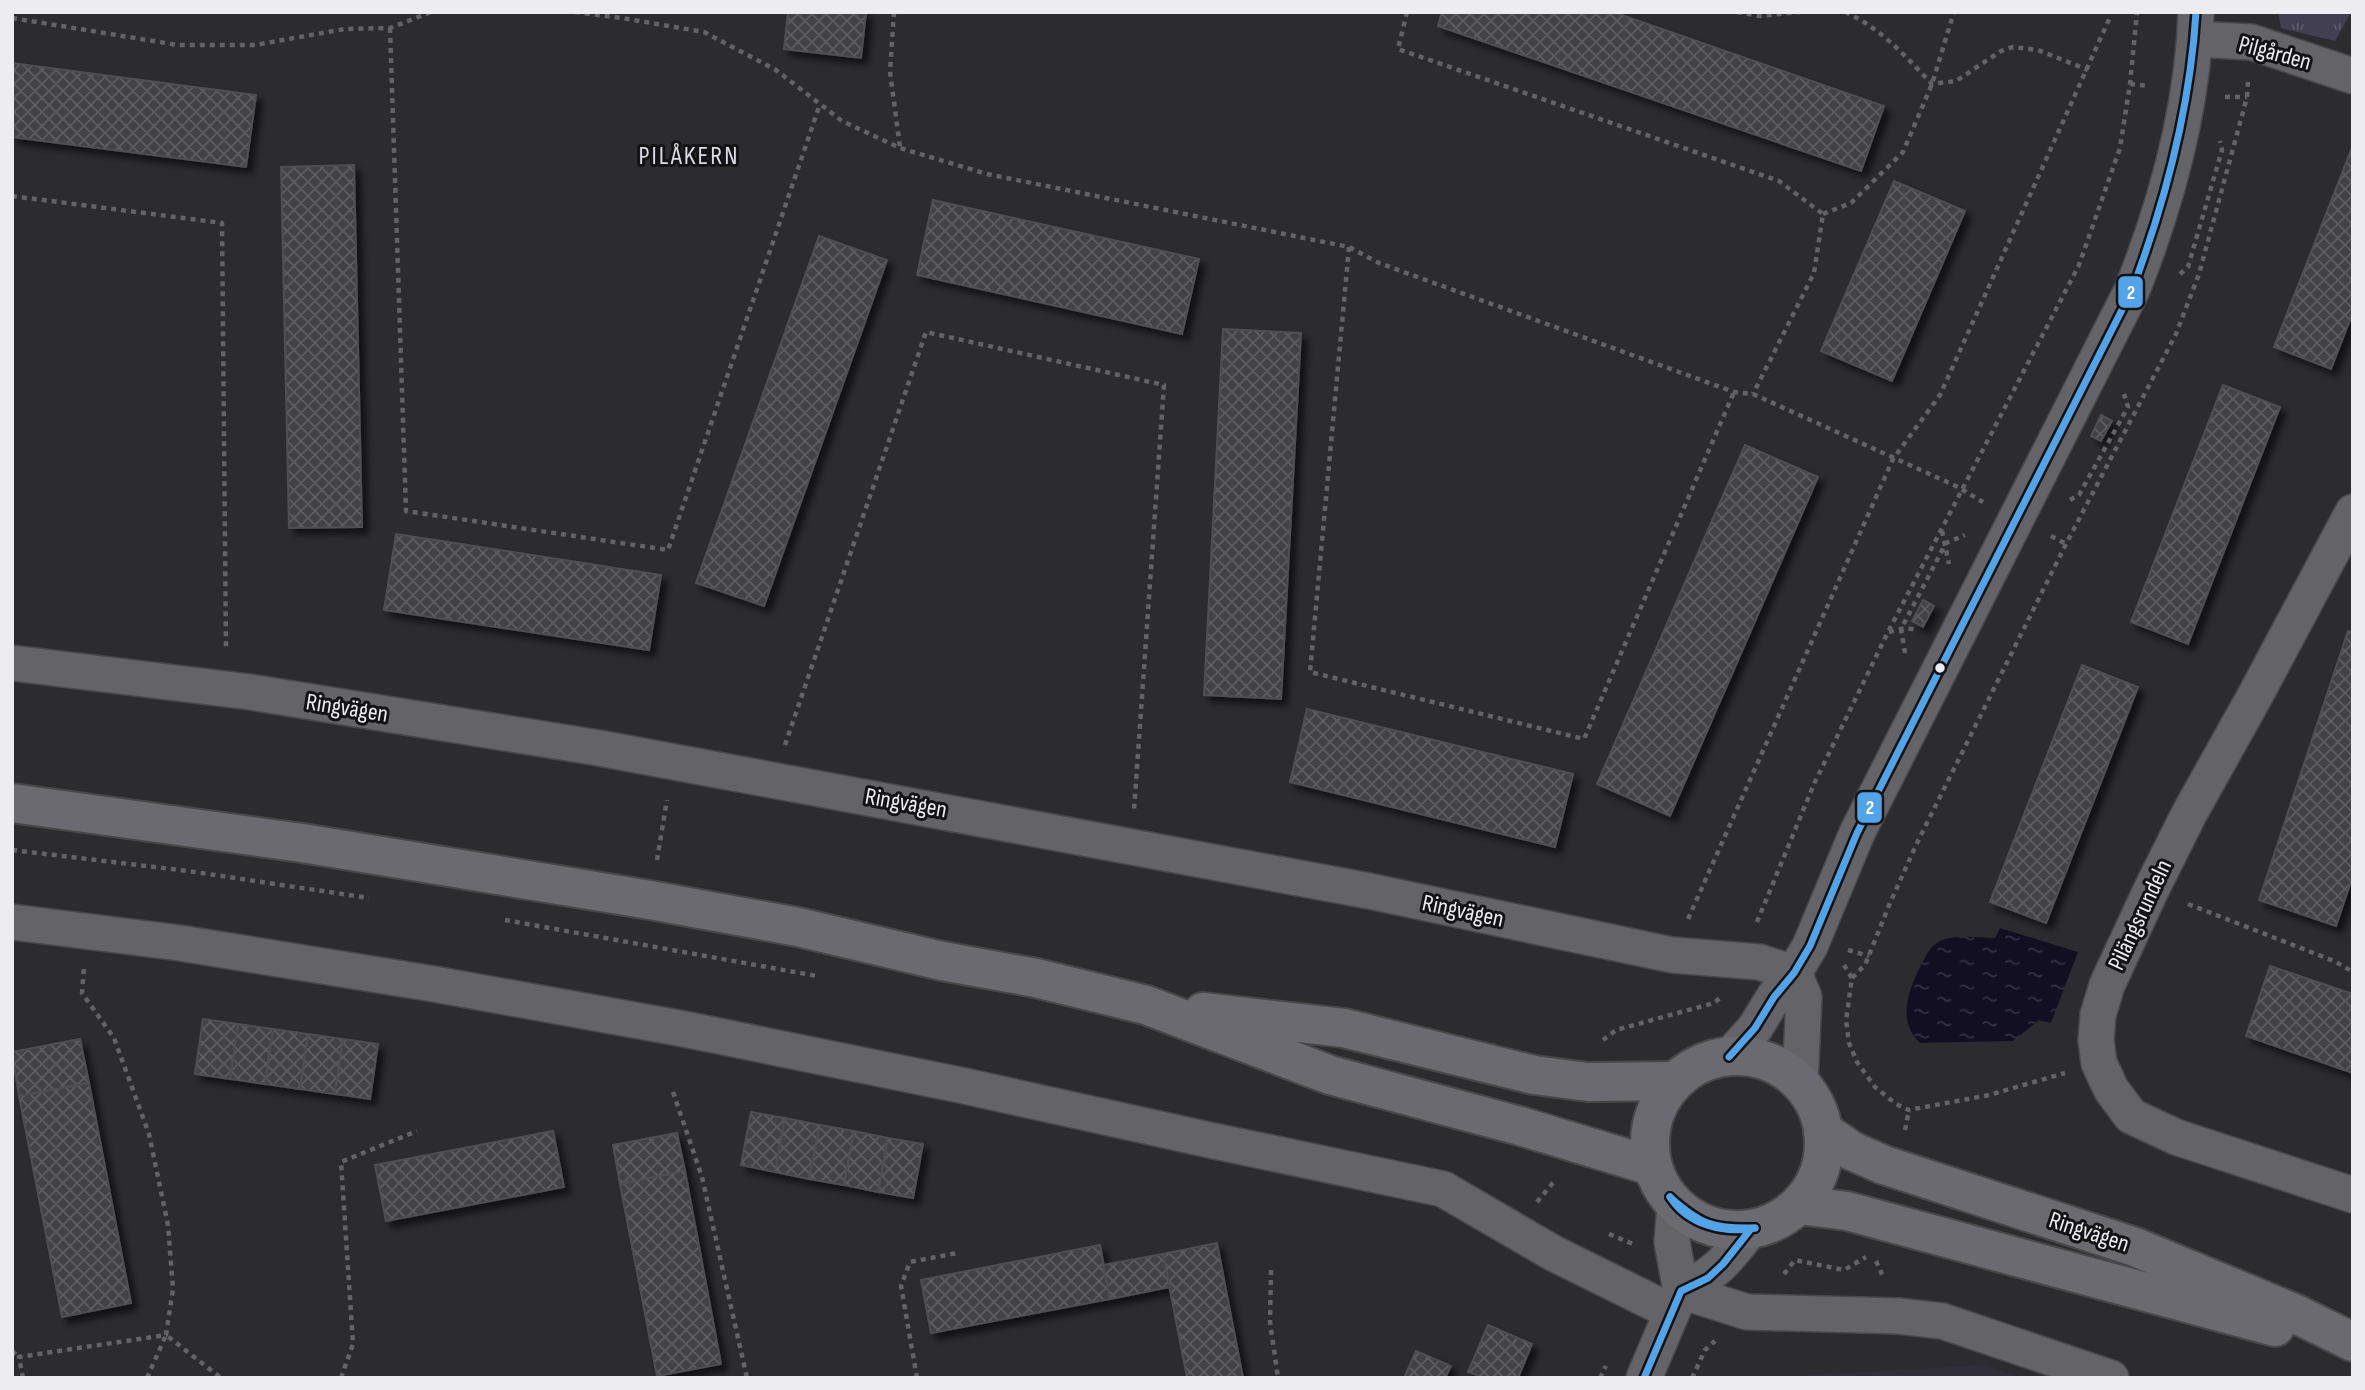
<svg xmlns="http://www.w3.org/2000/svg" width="2365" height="1390" font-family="'Sofia Sans Condensed',sans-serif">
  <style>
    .built { fill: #2f2e3a }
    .grass { fill: url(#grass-tufts) }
    .water { fill: url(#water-ripples) }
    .building { fill: url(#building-cross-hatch); stroke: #4f4f52; stroke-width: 2; filter: url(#shadow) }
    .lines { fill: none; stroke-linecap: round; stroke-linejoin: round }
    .street-casing { stroke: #48484b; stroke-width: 38 }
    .secondary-casing { stroke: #48484b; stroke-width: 42 }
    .path { stroke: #636366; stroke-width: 4.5; stroke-dasharray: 5 5; stroke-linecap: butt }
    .street { stroke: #646367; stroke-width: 35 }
    .secondary { stroke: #6b6a70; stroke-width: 38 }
    .bus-1-casing { stroke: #131316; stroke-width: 12 }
    .bus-1 { stroke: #53a3e8; stroke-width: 7 }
    .bus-dot { fill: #ececf1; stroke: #131316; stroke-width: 2.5 }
    .labels { text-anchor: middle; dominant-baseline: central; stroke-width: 6; stroke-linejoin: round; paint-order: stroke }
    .street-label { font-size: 24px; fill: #ececf1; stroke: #131316 }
    .neighbourhood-label { font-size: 26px; letter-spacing: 2px; fill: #dcdae5; stroke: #131316 }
    .line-badge { stroke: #131316; stroke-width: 2.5 }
    .badge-label { font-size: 19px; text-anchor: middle; font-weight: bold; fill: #fff }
  </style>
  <defs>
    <pattern id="grass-tufts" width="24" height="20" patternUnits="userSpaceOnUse" patternTransform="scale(1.75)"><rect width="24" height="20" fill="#423f53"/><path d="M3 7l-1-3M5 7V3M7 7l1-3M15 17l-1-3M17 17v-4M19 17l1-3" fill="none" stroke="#5d5b6c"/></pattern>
    <pattern id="water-ripples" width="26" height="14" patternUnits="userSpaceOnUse" patternTransform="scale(1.75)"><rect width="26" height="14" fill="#130f22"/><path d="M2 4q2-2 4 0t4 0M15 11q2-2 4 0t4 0" fill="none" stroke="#363243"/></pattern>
    <pattern id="building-cross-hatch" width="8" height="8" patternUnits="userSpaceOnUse" patternTransform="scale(1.75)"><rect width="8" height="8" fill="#424245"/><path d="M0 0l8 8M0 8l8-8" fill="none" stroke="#5d5d60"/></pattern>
    <filter id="shadow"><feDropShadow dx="6" dy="6" stdDeviation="3.5" flood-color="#0009"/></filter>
  </defs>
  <rect width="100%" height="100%" fill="#2c2c30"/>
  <!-- built -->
  <polygon class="built" points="1986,1365 2022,1378 1757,1378"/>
  <!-- grass -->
  <polygon class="grass" points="2278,12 2351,12 2335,41 2281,28"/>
  <!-- water -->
  <path class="water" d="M2000,928L2078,952L2051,1023L2039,1020L2013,1041L1920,1043C1897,1022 1908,991 1920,967C1925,957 1930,946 1940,941C1955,934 1979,938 1995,938Z"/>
  <!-- building -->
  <g class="building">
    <polygon points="788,12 866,12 861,58 784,49"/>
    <polygon points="1442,12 1613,12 1884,106 1861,171 1438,26"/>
    <polygon points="12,63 256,95 246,167 12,137"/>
    <polygon points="2353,145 2353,312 2331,369 2274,347"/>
    <polygon points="354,165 362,527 289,528 281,167"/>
    <polygon points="1894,181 1965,211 1892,381 1821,351"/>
    <polygon points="933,200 1199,259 1182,334 917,275"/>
    <polygon points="819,236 887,260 764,606 696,583"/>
    <polygon points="1223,329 1301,333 1281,699 1204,695"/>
    <polygon points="2223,385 2280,407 2188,644 2131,622"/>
    <polygon points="2101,415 2112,421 2101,441 2091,436"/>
    <polygon points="1745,445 1818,477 1670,816 1597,784"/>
    <polygon points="396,534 661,575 649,650 384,610"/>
    <polygon points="1923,600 1934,606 1923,627 1912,621"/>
    <polygon points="2348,631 2353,632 2353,875 2336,926 2259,900"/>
    <polygon points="2082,665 2138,687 2046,923 1990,902"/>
    <polygon points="1307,709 1573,774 1555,847 1290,782"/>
    <polygon points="2270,966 2353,994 2353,1073 2246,1036"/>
    <polygon points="203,1019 238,1024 230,1079 195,1074"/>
    <polygon points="238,1024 273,1029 265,1084 230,1079"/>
    <polygon points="273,1029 308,1034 300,1089 265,1084"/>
    <polygon points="308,1034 343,1039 335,1094 300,1089"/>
    <polygon points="80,1039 89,1083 19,1096 12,1052"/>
    <polygon points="343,1039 378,1044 370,1099 335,1094"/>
    <polygon points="89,1083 131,1303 62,1317 19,1096"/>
    <polygon points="751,1112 785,1118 775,1172 741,1165"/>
    <polygon points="785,1118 820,1125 809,1179 775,1172"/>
    <polygon points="820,1125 854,1131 844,1185 809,1179"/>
    <polygon points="553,1131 564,1187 386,1221 375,1165"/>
    <polygon points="854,1131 888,1138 878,1192 844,1185"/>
    <polygon points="677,1133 685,1171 620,1184 613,1145"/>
    <polygon points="888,1138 923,1144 913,1198 878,1192"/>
    <polygon points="685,1171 721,1364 657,1376 620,1184"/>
    <polygon points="1217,1243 1243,1378 1187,1378 1163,1254"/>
    <polygon points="1100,1245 1110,1299 931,1333 921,1280"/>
    <polygon points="1163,1254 1170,1287 1110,1299 1103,1265"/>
    <polygon points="1488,1325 1532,1344 1518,1378 1476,1378 1477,1375 1468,1372"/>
    <polygon points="1416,1351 1451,1366 1445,1378 1404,1378"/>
  </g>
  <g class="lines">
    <!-- street casing -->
    <g class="street-casing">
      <g id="street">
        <polyline points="2195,39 2251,42 2353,76"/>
        <polyline points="2353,512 2256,694 2189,814 2151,890 2107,985 2098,1015 2096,1040 2099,1063 2111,1089 2131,1116 2176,1137 2353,1195"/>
        <polyline points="12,663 250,692 599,748 1369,891 1672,955 1759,962 1794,973"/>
        <polyline points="12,922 180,943 434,984 684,1029 960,1085 1214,1141 1443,1189 1553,1253 1672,1312"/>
        <polyline points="1794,973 1804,997 1800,1083"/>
        <path d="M1729,1057L1755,1028L1774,997L1794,973L1810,946L1857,833L2132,290C2167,202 2193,107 2196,12"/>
        <polyline points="1681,1291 1747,1312 1898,1316 1942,1321 2111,1378"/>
        <path d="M1681,1291C1718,1272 1725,1262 1750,1230"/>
        <polyline points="1644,1378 1681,1291 1672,1242 1675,1205"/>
      </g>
    </g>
    <!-- secondary casing -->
    <g class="secondary-casing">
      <g id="secondary">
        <polyline points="12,803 302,843 650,900 798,927 942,961 1036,978 1146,1005 1330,1075 1520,1126 1652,1166"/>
        <polyline points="1203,1012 1344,1028 1534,1075 1588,1082 1675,1081"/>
        <circle cx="1737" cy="1143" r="87"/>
        <polyline points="1823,1131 1852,1151 1884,1165 2135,1247 2296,1314 2353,1342"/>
        <polyline points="1799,1205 1847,1211 2275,1327"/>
      </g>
    </g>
    <!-- path -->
    <g class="path">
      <polyline points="575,12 622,18 704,32 776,70 842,121 900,148 987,174 1349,247 1379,263 1734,392 1753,394 1956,486 1983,502"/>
      <polyline points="894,12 890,72 900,147"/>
      <polyline points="1407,12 1398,49 1779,181 1823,214 1814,273 1753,394"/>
      <polyline points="1737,12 1760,16 1800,12"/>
      <path d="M1845,12C1881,28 1905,56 1932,84L1956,81L2001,51L2013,47L2038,50L2088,70"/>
      <polyline points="12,18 178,45 255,45 345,29 390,28 431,12"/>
      <polyline points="390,28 406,511 668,550 820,104"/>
      <polyline points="2130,84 2150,86"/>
      <polyline points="2225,97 2247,97"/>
      <polyline points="12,196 222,223 226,651"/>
      <polyline points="1823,214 1851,203 1903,152 1932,84 1954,12"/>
      <polyline points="1349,247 1310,672 1584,739 1734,392"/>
      <polyline points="2180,274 2188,267 2222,150 2220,141"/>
      <polyline points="2070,500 2079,495 2128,407 2124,394"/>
      <polyline points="1942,531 1949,564"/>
      <polyline points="2051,536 2066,544"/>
      <polyline points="1889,632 1906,628 1918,630"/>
      <polyline points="1905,653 1901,629 1946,543 1965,535"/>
      <polyline points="785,745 926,332 1164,385 1134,810"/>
      <polyline points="12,850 188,871 369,898"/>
      <polyline points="657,860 667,800"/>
      <polyline points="2188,904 2334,961 2353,972"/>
      <polyline points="1688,919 1893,459 1940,395 2111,15"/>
      <polyline points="505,920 817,976"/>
      <polyline points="1757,922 1814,784 1888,632 2079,265 2120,148 2130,84 2137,12"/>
      <polyline points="1848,950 1869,956"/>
      <polyline points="1844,965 1852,978 1846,1020 1849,1043 1857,1062 1875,1087 1896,1104 1909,1110 1989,1095 2065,1073"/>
      <polyline points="1852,978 1865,965 1890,903 1917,843 2066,544 2176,334 2199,274 2247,97 2248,81"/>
      <polyline points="1603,1040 1616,1030 1714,1003 1721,997"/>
      <polyline points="673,1092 702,1177 747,1378"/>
      <polyline points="1905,1130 1909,1110"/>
      <polyline points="1537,1202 1556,1179"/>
      <polyline points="1609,1234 1633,1244"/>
      <polyline points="1876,1261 1884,1279"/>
      <polyline points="1271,1270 1270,1322 1278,1378"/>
      <polyline points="1784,1274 1795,1260 1844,1270 1866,1257"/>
      <polyline points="12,1351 19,1357"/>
      <polyline points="23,1378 19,1357 166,1335 173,1289 168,1225 149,1134 114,1038 82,993 84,968"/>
      <polyline points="147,1378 166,1335 221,1378"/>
      <polyline points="341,1378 353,1344 341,1162 417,1131"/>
      <polyline points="917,1378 901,1286 910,1262 957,1253"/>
      <polyline points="1600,1378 1606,1366"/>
      <polyline points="1692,1378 1705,1350 1715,1341"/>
    </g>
    <!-- street -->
    <use href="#street" class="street"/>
    <!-- secondary -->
    <use href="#secondary" class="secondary"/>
    <!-- bus-1 casing -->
    <g class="bus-1-casing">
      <g id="bus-1">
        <path d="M1729,1057L1755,1028L1774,997L1794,973L1810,946L1857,833L2132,290C2166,200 2190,109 2196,12"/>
        <path d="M1670,1197C1701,1225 1714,1229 1755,1228"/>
        <path d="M1670,1197C1688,1225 1724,1234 1755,1228"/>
        <polyline points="1644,1378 1681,1291 1708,1278 1723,1264 1750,1230"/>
      </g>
    </g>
    <!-- bus-1 -->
    <use href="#bus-1" class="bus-1"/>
  </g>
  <!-- markers -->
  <circle class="bus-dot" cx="1940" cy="668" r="6"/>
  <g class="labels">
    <!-- street labels -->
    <g class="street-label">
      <text transform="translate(2275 53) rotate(15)">Pilgården</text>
      <text transform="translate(347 708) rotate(9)">Ringvägen</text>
      <text transform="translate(906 803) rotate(10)">Ringvägen</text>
      <text transform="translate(1463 911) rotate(12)">Ringvägen</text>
      <text transform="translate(2140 915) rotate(-65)">Pilängsrundeln</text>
      <text transform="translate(2089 1232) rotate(18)">Ringvägen</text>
    </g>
    <!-- neighbourhood labels -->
    <g class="neighbourhood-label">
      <text x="689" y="156">PILÅKERN</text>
    </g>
  </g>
  <g class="line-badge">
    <rect x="2117" y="275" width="27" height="34" rx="7" fill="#53a3e8"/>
    <rect x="1856" y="791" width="27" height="33" rx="7" fill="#53a3e8"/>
  </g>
  <g class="badge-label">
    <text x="2131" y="299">2</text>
    <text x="1870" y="814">2</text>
  </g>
  <!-- border -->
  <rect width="2365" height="1390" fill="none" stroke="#ececf1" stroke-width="28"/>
</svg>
